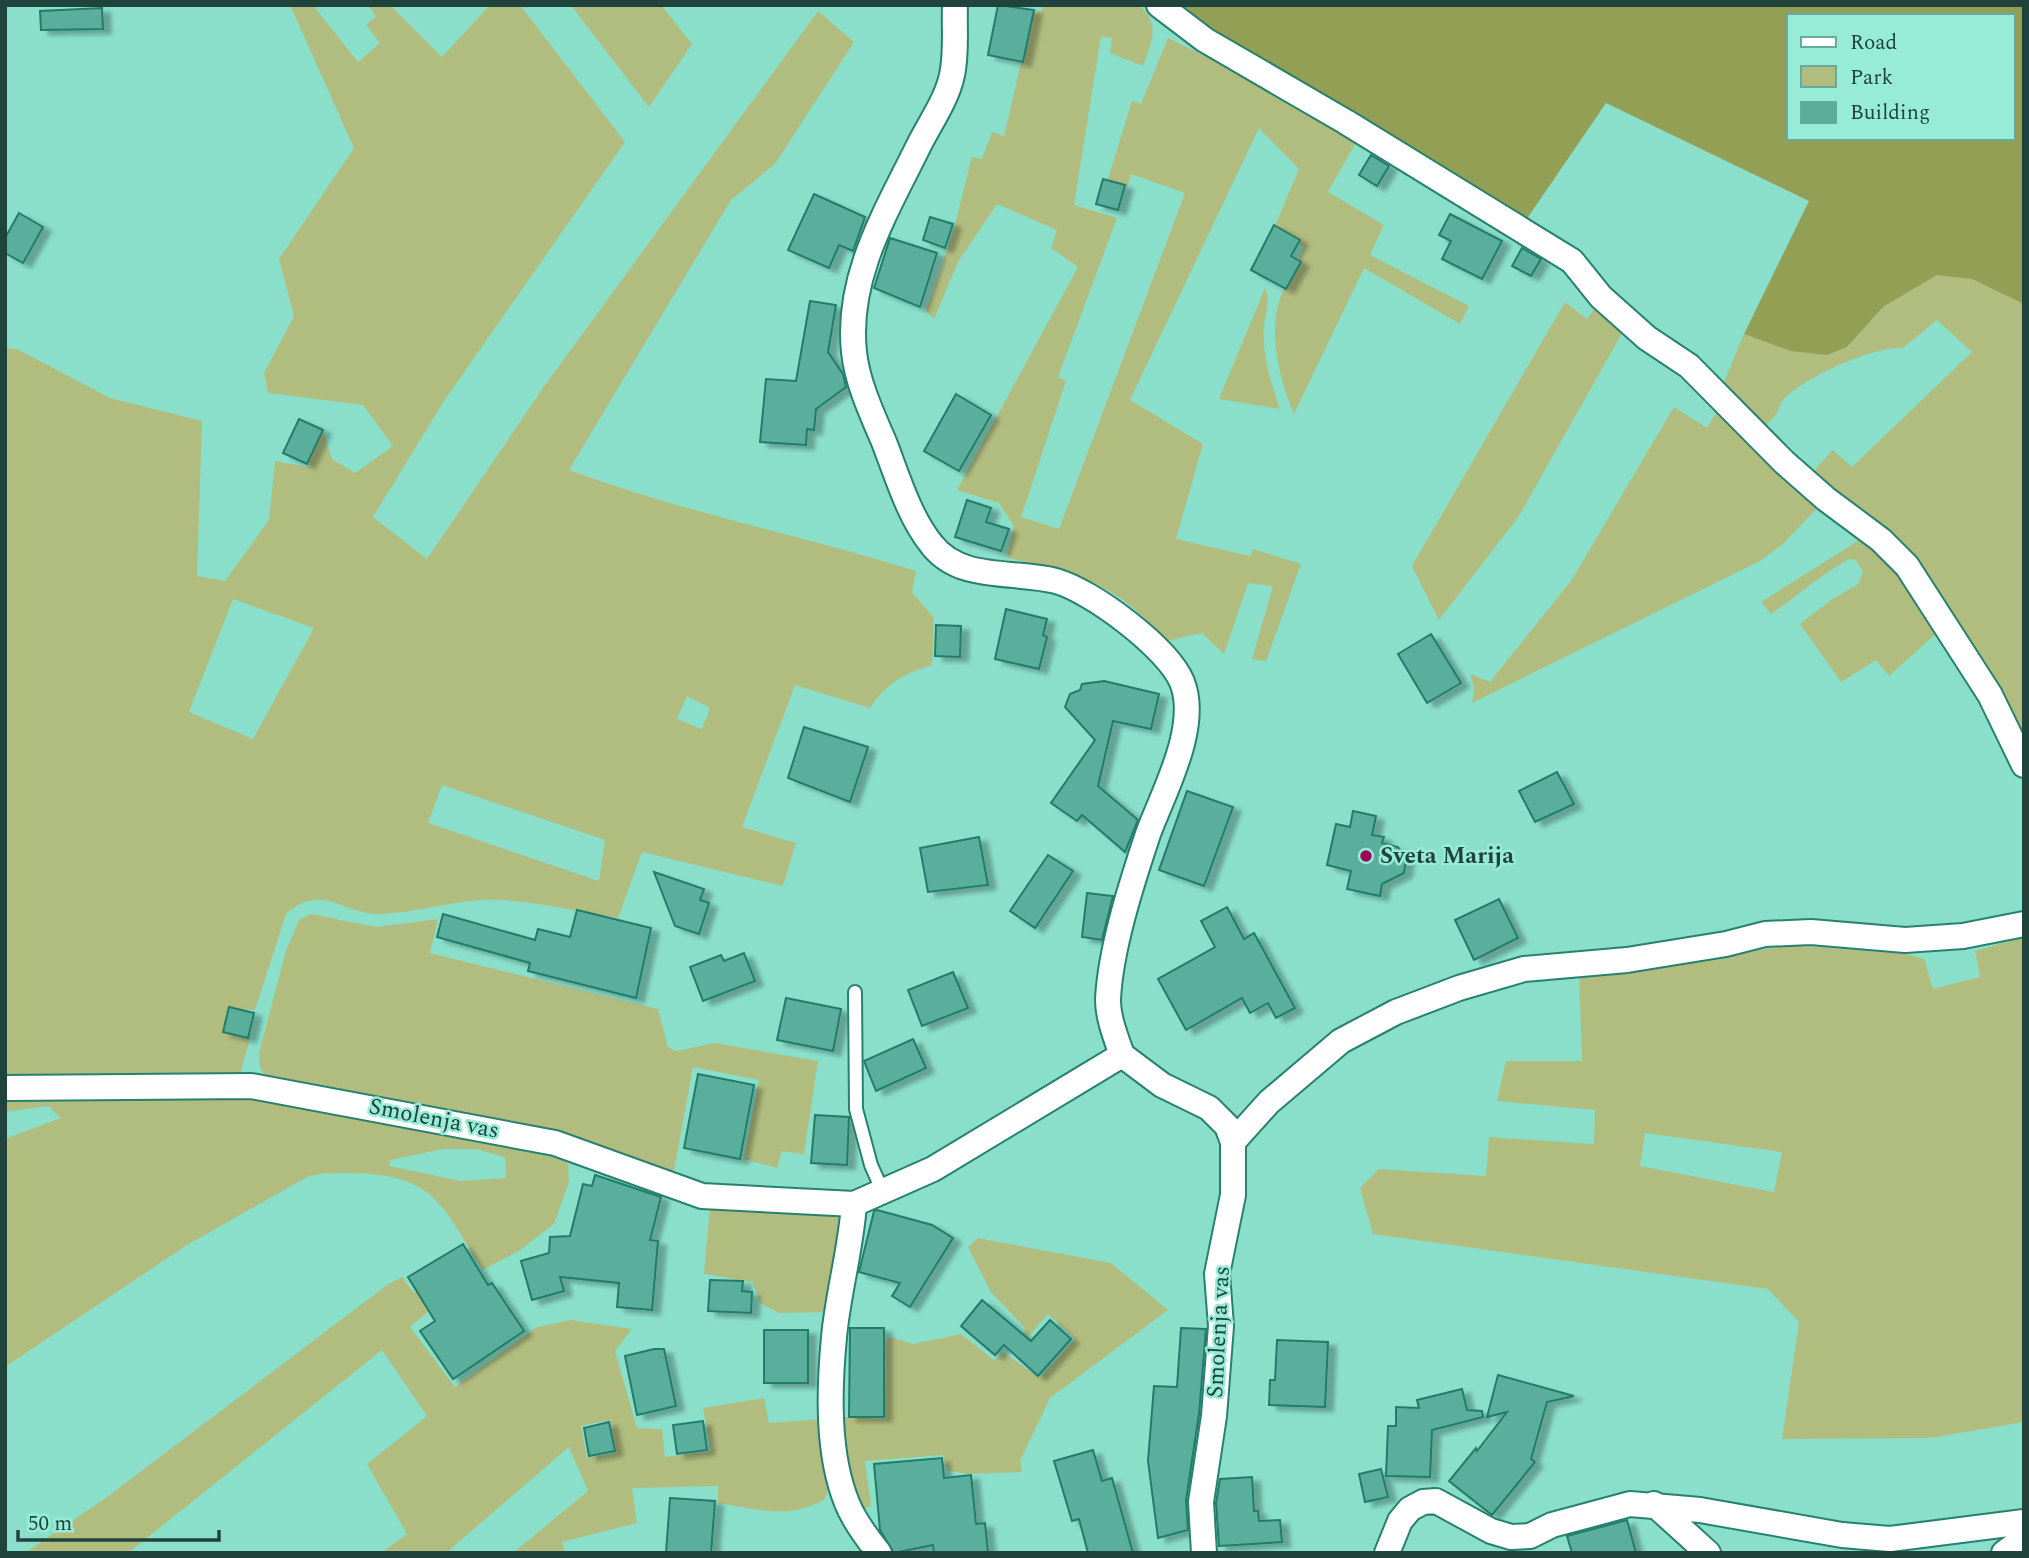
<svg xmlns="http://www.w3.org/2000/svg" width="2029" height="1558" font-family="Spectral,serif">
  <style>
    .green { fill: #b1bd7f; fill-rule: evenodd }
    .forest { fill: #939f55; fill-rule: evenodd }
    .building { fill: #5aaf9c; stroke: #217c6b; stroke-width: 2; filter: url(#shadow) }
    .lines { fill: none; stroke-linecap: round; stroke-linejoin: round }
    .lane-casing { stroke: #27816f; stroke-width: 16 }
    .street-casing { stroke: #27816f; stroke-width: 28 }
    .lane { stroke: #fff; stroke-width: 12 }
    .street { stroke: #fff; stroke-width: 24 }
    .poi-dot { fill: #9b0857; stroke: #97ecd8; stroke-width: 2.5 }
    .labels { text-anchor: middle; dominant-baseline: central; stroke-width: 5; stroke-linejoin: round; paint-order: stroke }
    .poi-label { font-size: 23px; font-weight: bold; fill: #20443c; stroke: #97ecd8; text-anchor: start }
    .street-label { font-size: 23px; fill: #20443c; stroke: #97ecd8 }
  </style>
  <defs>
    <filter id="shadow"><feDropShadow dx="8" dy="4.5" stdDeviation="2" flood-color="#0004"/></filter>
  </defs>
  <rect width="100%" height="100%" fill="#8adfcb"/>
  <!-- green -->
  <g class="green">
    <path d="M290,5H313L358,62L380,43L366,25L376,16L368,5H390L442,57L490,5H520L625,142L444,401L373,517L427,559L543,388L818,11L854,42L775,164L731,200L569,470C682,512 801,535 916,571L912,592L934,618L932,665C904,673 886,684 870,708L795,685L742,827L796,843L783,886L642,852L618,918C579,912 539,902 500,900C460,898 422,912 382,914C343,916 324,881 286,914L255,1010L233,1009L230,1032L251,1035L239,1078L5,1082V348L17,349L110,398L202,421L197,576L225,581L269,520L275,461L308,467L321,425L332,459L355,473L393,446L363,405L268,393L264,373L294,316L279,259L354,148ZM233,599L314,628L253,739L189,712ZM687,696L710,708L702,729L677,719ZM442,785L605,840L599,881L428,823Z"/>
    <polygon points="577,5 661,5 692,44 649,107 573,8"/>
    <path d="M1043,5H1139C1161,25 1152,41 1143,66L1110,53L1112,38L1101,36L1074,205L1117,218L1058,377L1066,381L1021,517L1059,529L1185,193L1131,174L1127,188L1107,182L1132,101L1141,104L1168,38L1279,92L1359,137L1328,192L1384,225L1370,255L1469,306L1460,324L1364,268L1294,414C1281,384 1268,335 1279,302C1285,283 1296,265 1304,247L1274,228L1299,169L1259,128L1130,400L1203,444L1176,539L1250,556L1253,549L1301,564L1266,661L1252,659L1273,586L1248,583L1224,654L1202,633L1166,641C1113,579 1081,578 1007,557L1014,526L999,503L957,490L1078,267L1051,248L1057,230L997,204L958,262L934,319L926,311L953,232L972,157L982,159L992,132L1004,136L1033,11L1041,12Z"/>
    <path d="M1937,275L1962,276L2024,293V758L1944,610L1808,477L1833,450L1852,467L1972,352L1937,320L1903,348C1873,346 1805,377 1784,399C1779,403 1780,408 1777,413C1773,419 1766,425 1761,429L1721,389L1744,334L1765,341L1847,347L1883,307Z"/>
    <path d="M1265,288C1271,299 1265,314 1264,326C1262,355 1271,383 1280,409L1219,399Z"/>
    <polygon points="1565,302 1587,319 1598,303 1626,326 1519,516 1439,620 1412,566"/>
    <polygon points="1721,404 1818,507 1783,544 1760,561 1472,703 1474,688 1470,674 1490,682 1571,581 1674,407 1707,428"/>
    <path d="M1864,537L1894,562L1941,629L1889,676L1876,660L1841,682L1800,624L1831,600L1858,584L1863,572L1856,560L1849,559C1821,575 1797,596 1771,614L1761,602Z"/>
    <path d="M311,914L376,927L438,919L430,953L658,1009L668,1047L676,1051L715,1043L818,1061L804,1154L782,1151L777,1168L744,1159L759,1080L693,1067L673,1176L278,1082C263,1075 258,1071 259,1053L286,951L299,920Z"/>
    <path d="M2024,937V1422L1931,1438L1782,1439L1799,1322L1768,1289L1373,1234L1360,1188L1379,1169L1486,1176L1489,1137L1594,1144L1595,1110L1497,1101L1506,1061H1582L1579,972L1688,961L1792,945L1906,954L1924,959L1933,989L1980,977L1975,951ZM1645,1133L1782,1152L1774,1192L1640,1166Z"/>
    <path d="M267,1096L560,1151L568,1165L569,1182L554,1224L520,1250L483,1270C447,1217 441,1179 369,1174C348,1173 329,1172 309,1176L187,1245L5,1367V1139L61,1118L48,1106L5,1112V1098ZM443,1149H475L505,1157L506,1178L461,1181L389,1166L390,1160Z"/>
    <polygon points="710,1207 832,1213 839,1216 846,1226 833,1312 779,1313 760,1303 753,1282 704,1274"/>
    <path d="M978,1238L1111,1263L1168,1310L1050,1398L1020,1461L1022,1472L967,1474L947,1470L943,1455L865,1461L871,1505L865,1509C832,1456 841,1393 845,1334L843,1417L885,1419L886,1340L891,1337L913,1344L961,1334L994,1360L1004,1353L1040,1378L1075,1339L1048,1314L1023,1343L1025,1328L991,1292L968,1247Z"/>
    <path d="M402,1277L414,1293L432,1284L442,1300L410,1327L455,1387L537,1327L570,1320L632,1329L615,1351L637,1428L662,1429L665,1457L711,1451L703,1408L764,1398L769,1423L823,1419L829,1485L825,1499C791,1520 756,1509 718,1503V1486L632,1488L637,1523L562,1542L565,1553H513L588,1491L569,1447L446,1553H381L407,1534L367,1464L427,1416L382,1350L128,1553H25L107,1497L387,1285ZM610,1420L616,1453L587,1458L581,1426Z"/>
  </g>
  <!-- forest -->
  <path class="forest" d="M1160,5H2024V304L1972,279L1937,275L1883,307L1847,347L1827,355L1791,351L1744,334L1809,201L1606,103L1524,223ZM1789,16H2013V138H1789Z"/>
  <!-- building -->
  <g class="building">
    <polygon points="998,5 1034,10 1023,62 988,55"/>
    <polygon points="102,8 103,29 41,30 40,11"/>
    <polygon points="1371,155 1389,166 1377,186 1359,175"/>
    <polygon points="1103,179 1125,185 1118,210 1096,204"/>
    <polygon points="814,194 865,217 853,251 839,245 829,268 788,250"/>
    <polygon points="19,213 43,227 23,263 5,253 5,238"/>
    <polygon points="1450,214 1502,241 1482,279 1442,259 1451,241 1439,235"/>
    <polygon points="930,217 953,224 945,248 923,240"/>
    <polygon points="1274,225 1300,240 1291,256 1301,262 1286,289 1251,270"/>
    <polygon points="890,238 937,253 920,307 874,288"/>
    <polygon points="1522,248 1541,259 1531,276 1512,266"/>
    <polygon points="810,301 836,305 828,352 843,374 846,387 816,409 814,430 807,429 806,445 760,442 766,379 796,381"/>
    <polygon points="956,394 991,415 959,471 924,451"/>
    <polygon points="299,419 323,430 307,464 283,453"/>
    <polygon points="967,500 991,508 986,522 1009,529 1001,551 955,537"/>
    <polygon points="1006,609 1047,619 1043,635 1047,637 1039,669 995,659"/>
    <polygon points="936,625 961,626 960,657 935,656"/>
    <polygon points="1431,634 1461,683 1427,703 1398,654"/>
    <polygon points="1104,681 1159,694 1151,729 1113,721 1098,786 1138,820 1125,852 1082,815 1077,821 1051,803 1095,740 1065,707 1070,694 1080,690 1082,684"/>
    <polygon points="804,727 868,747 850,802 788,778"/>
    <polygon points="1557,772 1574,804 1535,822 1519,791"/>
    <polygon points="1187,791 1233,807 1204,886 1159,870"/>
    <polygon points="1353,811 1376,816 1372,835 1384,837 1382,843 1398,847 1406,860 1404,873 1382,884 1380,896 1347,889 1351,871 1327,865 1336,824 1350,827"/>
    <polygon points="979,837 988,885 928,892 920,848"/>
    <polygon points="1048,855 1073,871 1035,928 1010,911"/>
    <polygon points="654,872 704,889 700,900 709,903 699,934 675,926"/>
    <polygon points="1087,893 1113,896 1102,940 1082,937"/>
    <polygon points="1499,899 1518,938 1474,960 1455,920"/>
    <polygon points="1227,907 1244,939 1254,933 1295,1008 1276,1018 1268,1003 1250,1013 1242,998 1186,1030 1158,979 1215,947 1201,921"/>
    <polygon points="577,910 651,928 636,998 528,971 530,963 437,937 443,914 535,940 538,929 570,937"/>
    <polygon points="744,953 755,981 703,1001 690,967 721,955 724,961"/>
    <polygon points="953,972 968,1008 922,1026 908,990"/>
    <polygon points="786,998 841,1009 833,1051 777,1040"/>
    <polygon points="229,1007 254,1013 248,1038 223,1032"/>
    <polygon points="913,1039 926,1068 876,1091 864,1061"/>
    <polygon points="698,1074 754,1085 740,1159 684,1148"/>
    <polygon points="815,1115 849,1117 847,1165 811,1163"/>
    <polygon points="595,1175 661,1197 650,1240 658,1241 652,1310 617,1307 619,1283 560,1277 564,1291 532,1300 521,1261 549,1253 550,1237 570,1236 583,1184 592,1186"/>
    <polygon points="877,1210 932,1225 953,1238 910,1307 892,1296 900,1283 859,1272 874,1211"/>
    <polygon points="463,1244 488,1285 492,1283 524,1331 453,1379 420,1331 435,1321 408,1277"/>
    <polygon points="710,1280 743,1281 742,1291 752,1292 751,1313 708,1311"/>
    <polygon points="982,1300 1031,1341 1050,1320 1071,1339 1038,1376 1004,1345 995,1355 961,1326"/>
    <polygon points="850,1328 884,1328 884,1417 849,1417"/>
    <polygon points="1181,1328 1206,1329 1199,1414 1186,1500 1188,1530 1158,1538 1148,1461 1154,1386 1177,1387"/>
    <rect x="764" y="1330" width="44" height="53"/>
    <polygon points="1277,1340 1328,1342 1325,1407 1269,1405 1270,1380 1275,1380"/>
    <polygon points="654,1349 664,1349 676,1406 637,1415 625,1356"/>
    <polygon points="1498,1375 1574,1396 1547,1402 1531,1459 1535,1462 1492,1515 1449,1481 1476,1448 1477,1451 1507,1412 1487,1417"/>
    <polygon points="1462,1389 1467,1410 1482,1411 1483,1417 1432,1430 1430,1477 1386,1476 1388,1426 1396,1426 1396,1407 1419,1408 1417,1400"/>
    <polygon points="703,1421 707,1450 677,1454 673,1425"/>
    <polygon points="609,1422 615,1451 589,1456 584,1428"/>
    <polygon points="1093,1450 1102,1481 1112,1478 1133,1553 1088,1553 1079,1519 1072,1521 1054,1461"/>
    <polygon points="942,1458 944,1478 971,1475 976,1524 985,1523 988,1553 934,1553 933,1545 894,1553 880,1530 874,1464"/>
    <polygon points="1381,1469 1388,1497 1365,1502 1359,1474"/>
    <polygon points="1252,1477 1254,1511 1258,1511 1259,1521 1280,1520 1282,1542 1219,1546 1216,1503 1220,1479"/>
    <polygon points="670,1498 715,1501 711,1553 666,1553"/>
    <polygon points="1627,1520 1636,1553 1572,1553 1567,1536"/>
  </g>
  <g class="lines">
    <!-- lane casing -->
    <g class="lane-casing">
      <polyline id="lane" points="855,992 856,1109 871,1165 883,1192"/>
    </g>
    <!-- street casing -->
    <g class="street-casing">
      <g id="street">
        <path d="M955,5C954,27 957,53 952,75C947,100 928,126 917,149C885,214 846,278 854,352C857,382 872,414 884,442C897,475 909,517 932,545C961,582 1014,570 1056,581C1092,591 1168,648 1182,682C1200,727 1163,793 1148,834C1132,882 1110,950 1108,1000C1108,1018 1116,1038 1122,1055"/>
        <polyline points="1159,5 1205,40 1346,122 1572,261 1601,297 1647,338 1689,366 1784,462 1826,499 1881,540 1907,566 1990,695 2024,765"/>
        <polyline points="5,1088 251,1086 555,1143 702,1196 854,1204 933,1169 1122,1055 1162,1085 1209,1108 1227,1126 1233,1142 1233,1195 1217,1274 1221,1326 1214,1416 1201,1502 1204,1553"/>
        <polyline points="1233,1142 1269,1102 1341,1041 1396,1012 1459,988 1524,969 1627,960 1726,944 1765,934 1811,932 1905,940 1963,936 2024,924"/>
        <path d="M854,1204C851,1249 838,1293 834,1337C829,1390 827,1454 847,1503C854,1521 867,1538 879,1553"/>
        <polyline points="1654,1504 1708,1553"/>
        <polyline points="1387,1553 1400,1521 1410,1509 1423,1502 1436,1501 1491,1531 1511,1537 1530,1536 1552,1525 1630,1504 1700,1510 1842,1535 1890,1539 2024,1522"/>
        <polyline points="2004,1553 2024,1538"/>
      </g>
    </g>
    <!-- lane -->
    <use href="#lane" class="lane"/>
    <!-- street -->
    <use href="#street" class="street"/>
  </g>
  <!-- markers -->
  <circle class="poi-dot" cx="1366" cy="856" r="7"/>
  <g class="labels">
    <!-- poi labels -->
    <g class="poi-label">
      <text x="1380" y="856">Sveta Marija</text>
    </g>
    <!-- street labels -->
    <g class="street-label">
      <text transform="translate(434 1119) rotate(11)">Smolenja vas</text>
      <text transform="translate(1219 1332) rotate(-87)">Smolenja vas</text>
    </g>
  </g>
  <!-- border -->
  <rect width="2029" height="1558" fill="none" stroke="#20443c" stroke-width="14"/>
  <!-- legend -->
  <rect x="1787" y="14" width="228" height="126" fill="#97ecd8" stroke="#67a99a" stroke-width="2"/>
  <rect x="1801" y="37" width="35" height="10" fill="#ffffff" stroke="#67a99a" stroke-width="2"/>
  <text x="1850" y="49" font-size="21" fill="#20443c">Road</text>
  <rect x="1801" y="66" width="35" height="21" fill="#b1bd7f" stroke="#67a99a" stroke-width="2"/>
  <text x="1850" y="84" font-size="21" fill="#20443c">Park</text>
  <rect x="1801" y="102" width="35" height="21" fill="#5aaf9c" stroke="#67a99a" stroke-width="2"/>
  <text x="1850" y="119" font-size="21" fill="#20443c">Building</text>
  <!-- scale -->
  <path d="M18 1530v10h201v-10" fill="none" stroke="#20443c" stroke-width="3.5"/>
  <text x="28" y="1530" font-size="21" fill="#20443c" stroke="#97ecd8" stroke-width="5" paint-order="stroke">50 m</text>
</svg>
